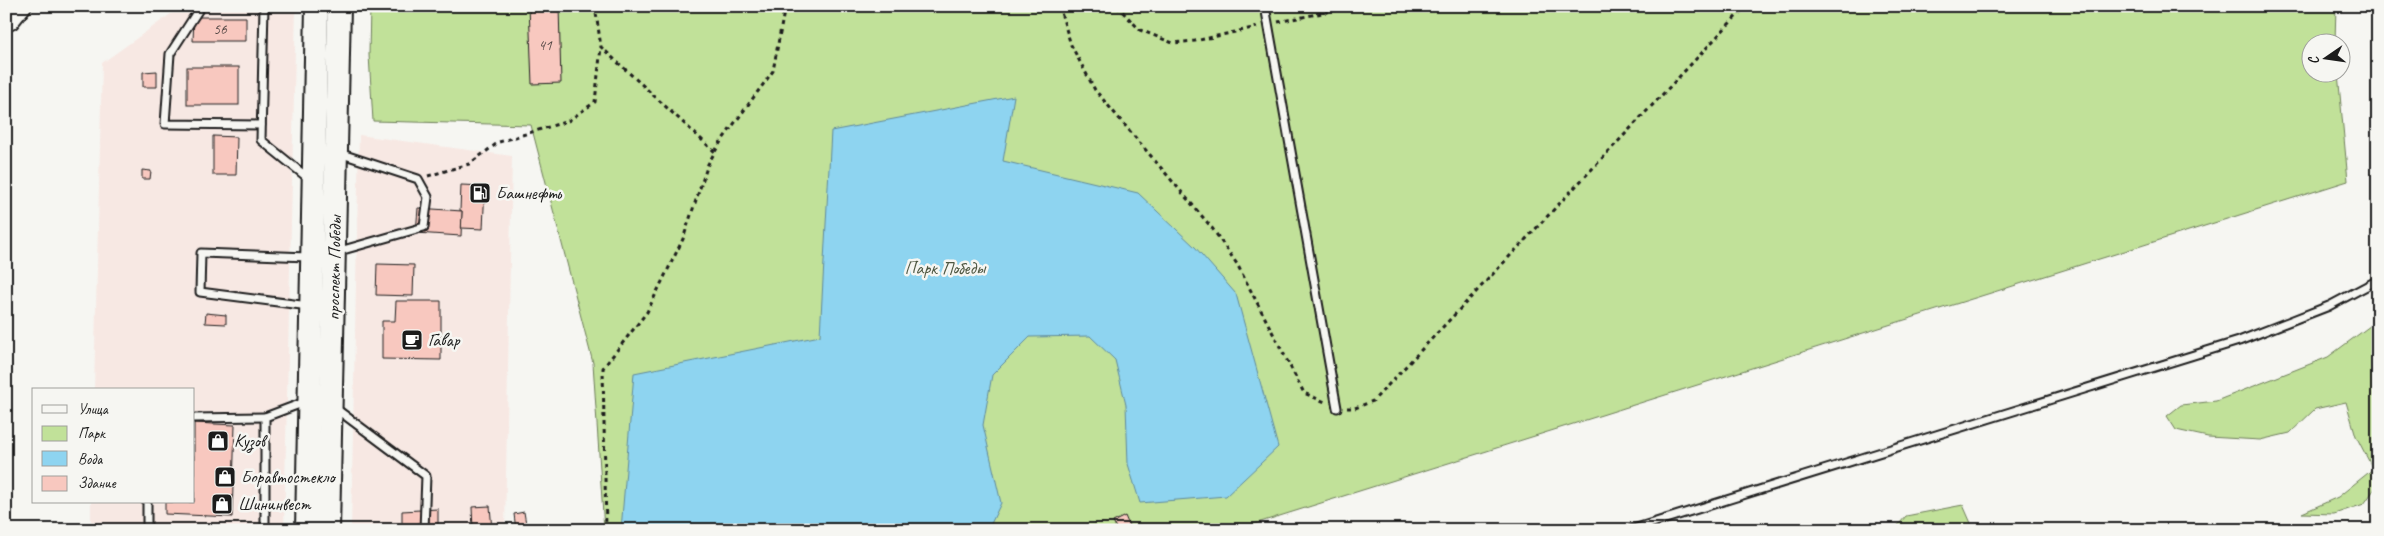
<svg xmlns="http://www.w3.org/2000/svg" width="2384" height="536" font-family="Caveat,sans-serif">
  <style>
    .built { fill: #f7e8e3 }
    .green { fill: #c1e199; stroke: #6e7e5a }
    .water { fill: #8ed4f0; stroke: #608a9b }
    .building { fill: #f8c8bf; stroke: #1c1c1c }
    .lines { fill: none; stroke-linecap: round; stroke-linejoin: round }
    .service-casing { stroke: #1c1c1c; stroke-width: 11 }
    .minor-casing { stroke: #1c1c1c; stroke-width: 18 }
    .primary-casing { stroke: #1c1c1c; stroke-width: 26 }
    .path { stroke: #1c1c1c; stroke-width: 3; stroke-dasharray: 4 4; stroke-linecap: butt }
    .service { stroke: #f6f6f2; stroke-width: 7 }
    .minor { stroke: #f6f6f2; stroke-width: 14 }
    .primary { stroke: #f6f6f2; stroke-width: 22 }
    .labels { text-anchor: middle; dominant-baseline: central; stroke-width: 5; stroke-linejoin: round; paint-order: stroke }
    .number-label { font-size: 15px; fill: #534745 }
    .poi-label { font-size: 18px; fill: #1c1c1c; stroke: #f6f6f2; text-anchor: start }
    .street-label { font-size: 18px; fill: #1c1c1c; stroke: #f6f6f2 }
    .park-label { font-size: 18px; fill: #4e5742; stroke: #f6f6f2 }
  </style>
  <rect width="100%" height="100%" fill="#f6f6f2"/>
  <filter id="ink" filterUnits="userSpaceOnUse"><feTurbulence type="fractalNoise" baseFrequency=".02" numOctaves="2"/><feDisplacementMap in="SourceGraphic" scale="10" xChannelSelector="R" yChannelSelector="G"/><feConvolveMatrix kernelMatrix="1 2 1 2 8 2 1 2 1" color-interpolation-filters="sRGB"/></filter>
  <g filter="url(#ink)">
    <!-- built -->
    <g class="built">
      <polygon points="182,6 296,6 284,530 91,530 91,502 194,502 194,390 94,390 102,63"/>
      <polygon points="359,135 512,156 505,530 351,530"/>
    </g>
    <!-- green -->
    <g class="green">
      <polygon points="370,6 2336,6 2335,42 2312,42 2312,72 2338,73 2348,181 1235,530 604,530 593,363 531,125 373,121 369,55"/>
      <polygon points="2378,320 2378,484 2364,504 2334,514 2302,513 2338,497 2373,469 2356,436 2346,402 2315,409 2290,433 2260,440 2208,437 2176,430 2167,416 2181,405 2216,401 2328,357"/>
      <polygon points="1963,505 1974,530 1894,530 1906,516"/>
    </g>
    <!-- water -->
    <polygon class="water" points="1014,96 1003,161 1138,193 1195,247 1236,294 1278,447 1226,496 1140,503 1128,464 1126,405 1115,360 1090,336 1030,337 992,375 983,425 1001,503 988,530 621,530 634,373 820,336 831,131"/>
    <!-- building -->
    <g class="building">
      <polygon points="529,6 559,6 561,83 532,84"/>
      <polygon points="194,17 246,17 246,41 193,41"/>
      <rect x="187" y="67" width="52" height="38"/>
      <polygon points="157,71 157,87 143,87 143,72"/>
      <polygon points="213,136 237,137 236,175 213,175"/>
      <polygon points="142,170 151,171 150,179 142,179"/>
      <polygon points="461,185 485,186 483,229 461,228 462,211 460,211"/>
      <polygon points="418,208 462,211 461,236 416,233"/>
      <polygon points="377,264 414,265 413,296 376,295"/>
      <polygon points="396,301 441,301 441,360 382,359 382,321 395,321"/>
      <polygon points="206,313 226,315 226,324 205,323"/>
      <polygon points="194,423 235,425 232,517 165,514 165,502 194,502"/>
      <polygon points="490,506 492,530 473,530 472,507"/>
      <polygon points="438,509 438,530 402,530 402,511"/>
      <polygon points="524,512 527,530 516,530 514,514"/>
      <polygon points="1125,516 1131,530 1117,530 1113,522"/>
    </g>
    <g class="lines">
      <!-- service casing -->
      <g class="service-casing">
        <g id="service">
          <polyline points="201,6 170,54 165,124 261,125"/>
          <polyline points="264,6 261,140 308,178"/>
          <polyline points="1265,6 1337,408"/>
          <polyline points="336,252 424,227 428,197 418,179 339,153"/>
          <polyline points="308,257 201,253 200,292 309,306"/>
          <polyline points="335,408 426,476 424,530"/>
          <polyline points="194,418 265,417"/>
          <polyline points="147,530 147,502"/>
          <polyline points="265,530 265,417 305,402"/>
          <polyline points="1630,530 2239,341 2329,306 2378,280"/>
        </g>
      </g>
      <!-- minor casing -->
      <g class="minor-casing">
        <polyline id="minor" points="6,24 11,22 24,6"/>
      </g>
      <!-- primary casing -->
      <g class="primary-casing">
        <g id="primary">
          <polyline points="307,530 317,6"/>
          <polyline points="328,530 339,6"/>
        </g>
      </g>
      <!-- path -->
      <g class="path">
        <polyline points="595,6 601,47 715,152"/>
        <polyline points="1059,6 1071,45 1095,90 1212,228 1237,264 1304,393 1325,402"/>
        <polyline points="1117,6 1140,30 1173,43 1195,41 1257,27"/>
        <polyline points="1278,22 1356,6"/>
        <polyline points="428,176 469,164 499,142 568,121 595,102 601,47"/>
        <polyline points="1347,408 1355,408 1373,401 1746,6"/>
        <polyline points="606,530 603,368 647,312 683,239 708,164 720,143 773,71 785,6"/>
      </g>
      <!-- service -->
      <use href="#service" class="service"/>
      <!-- minor -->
      <use href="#minor" class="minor"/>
      <!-- primary -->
      <use href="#primary" class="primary"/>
    </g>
  </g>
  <!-- icons -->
  <defs>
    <g id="fuel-square" transform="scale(1.125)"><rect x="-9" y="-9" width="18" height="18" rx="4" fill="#1c1c1c" stroke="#f6f6f2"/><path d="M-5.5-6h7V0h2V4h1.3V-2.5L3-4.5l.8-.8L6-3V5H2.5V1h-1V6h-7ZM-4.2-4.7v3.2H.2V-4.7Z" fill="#fff"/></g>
    <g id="cafe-square" transform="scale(1.125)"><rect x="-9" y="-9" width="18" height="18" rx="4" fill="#1c1c1c" stroke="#f6f6f2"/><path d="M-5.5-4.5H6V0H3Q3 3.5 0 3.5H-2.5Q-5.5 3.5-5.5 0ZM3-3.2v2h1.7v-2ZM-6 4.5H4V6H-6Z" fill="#fff"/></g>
    <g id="shop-square" transform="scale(1.125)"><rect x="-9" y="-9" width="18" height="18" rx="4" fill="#1c1c1c" stroke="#f6f6f2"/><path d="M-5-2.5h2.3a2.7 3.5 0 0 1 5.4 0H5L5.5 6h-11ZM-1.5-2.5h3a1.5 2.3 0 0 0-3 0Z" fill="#fff"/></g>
  </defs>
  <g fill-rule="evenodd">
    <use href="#fuel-square" x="480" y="193"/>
    <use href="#cafe-square" x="412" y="340"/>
    <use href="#shop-square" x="218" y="441"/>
    <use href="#shop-square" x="225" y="477"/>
    <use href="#shop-square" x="222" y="504"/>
  </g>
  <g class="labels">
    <!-- number labels -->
    <g class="number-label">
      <text x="220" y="29">56</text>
      <text x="545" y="45">41</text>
    </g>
    <!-- poi labels -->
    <g class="poi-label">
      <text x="496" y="193">Башнефть</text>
      <text x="428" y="340">Гавар</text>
      <text x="234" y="441">Кузов</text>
      <text x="241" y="477">Боравтостекло</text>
      <text x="238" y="504">Шининвест</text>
    </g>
    <!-- street labels -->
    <g class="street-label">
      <text transform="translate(334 268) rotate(-89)">проспект Победы</text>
    </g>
    <!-- park labels -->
    <g class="park-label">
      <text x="945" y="268">Парк Победы</text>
    </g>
  </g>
  <!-- margin -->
  <rect width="2384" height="536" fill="none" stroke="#f6f6f2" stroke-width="25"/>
  <rect x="12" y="12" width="2359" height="511" fill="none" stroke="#1c1c1c" stroke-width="2" filter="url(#ink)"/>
  <!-- legend -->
  <rect x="32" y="388" width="162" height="115" fill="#f6f6f2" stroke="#9f9f9c"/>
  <rect x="42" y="405" width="25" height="8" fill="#f6f6f2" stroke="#9f9f9c"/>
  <text x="78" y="414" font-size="15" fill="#1c1c1c">Улица</text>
  <rect x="42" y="426" width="25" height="15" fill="#c1e199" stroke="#9f9f9c"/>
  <text x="78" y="438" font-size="15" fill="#1c1c1c">Парк</text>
  <rect x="42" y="451" width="25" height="15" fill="#8ed4f0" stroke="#9f9f9c"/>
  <text x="78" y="464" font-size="15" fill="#1c1c1c">Вода</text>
  <rect x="42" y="476" width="25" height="15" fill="#f8c8bf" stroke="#9f9f9c"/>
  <text x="78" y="488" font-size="15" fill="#1c1c1c">Здание</text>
  <!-- north arrow -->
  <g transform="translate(2326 58) rotate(257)"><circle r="24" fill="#f6f6f2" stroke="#9f9f9c"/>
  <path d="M0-4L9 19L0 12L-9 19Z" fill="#1c1c1c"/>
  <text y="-8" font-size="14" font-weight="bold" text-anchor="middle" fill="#1c1c1c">С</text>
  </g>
</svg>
